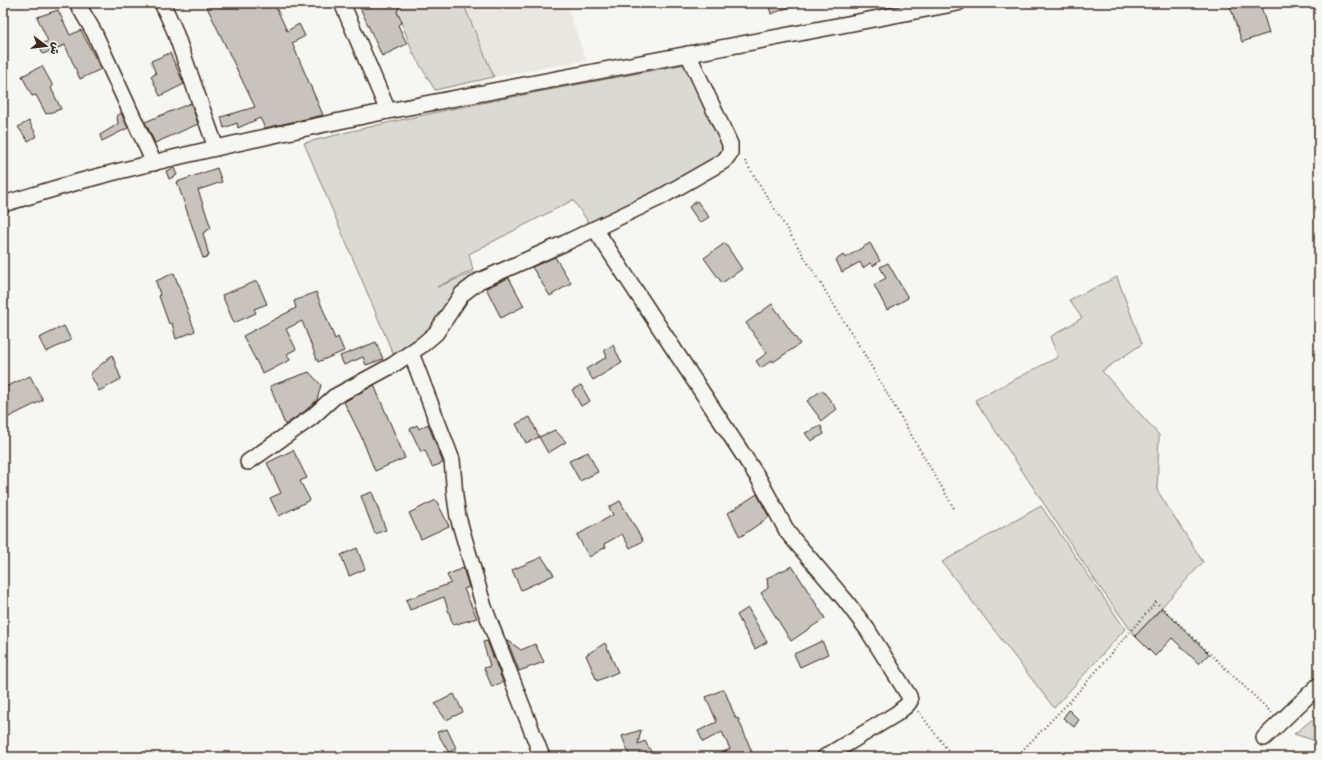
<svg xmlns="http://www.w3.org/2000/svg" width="1322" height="760" font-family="Caveat,'Playpen Sans Arabic',sans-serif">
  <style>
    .built { fill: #e8e7e2 }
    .green { fill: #dad9d3; stroke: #8a8278 }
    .building { fill: #c8c3be; stroke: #3b2a1e }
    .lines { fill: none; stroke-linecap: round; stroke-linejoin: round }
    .minor-casing { stroke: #3b2a1e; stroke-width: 18 }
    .path { stroke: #3b2a1e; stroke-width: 2; stroke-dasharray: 1 3; stroke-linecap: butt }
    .minor { stroke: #f6f6f2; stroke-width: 15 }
  </style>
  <rect width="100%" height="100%" fill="#f6f6f2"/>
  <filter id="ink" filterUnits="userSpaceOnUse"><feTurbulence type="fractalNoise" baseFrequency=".025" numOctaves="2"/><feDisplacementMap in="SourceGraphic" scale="8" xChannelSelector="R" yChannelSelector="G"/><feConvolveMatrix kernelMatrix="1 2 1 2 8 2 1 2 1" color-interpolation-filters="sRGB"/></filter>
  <g filter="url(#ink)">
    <!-- built -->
    <polygon class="built" points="463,3 566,3 586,60 494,77"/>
    <!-- green -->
    <g class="green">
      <polygon points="394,3 463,3 494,77 435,90 413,53"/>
      <path d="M686,64L725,146V152L646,201L591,226L573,200L469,254L473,270L437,287L474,272L477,277L419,343L394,356L304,143C430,110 558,89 686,64Z"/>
      <polygon points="1117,277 1142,344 1102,371 1159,435 1157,490 1203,562 1135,636 1096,582 975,400 1058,357 1050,337 1082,318 1069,300"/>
      <polygon points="1041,506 1125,629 1054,708 942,562"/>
      <polygon points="1319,714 1319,742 1294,734"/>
    </g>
    <!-- building -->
    <g class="building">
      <polygon points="205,3 274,3 287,31 299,24 305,36 292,43 323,115 265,128 260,118 238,128 237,123 224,128 221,117 255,107"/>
      <polygon points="358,3 397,3 399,7 397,12 402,22 398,25 407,44 382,56"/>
      <polygon points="768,3 798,3 798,4 771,14"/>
      <polygon points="1229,3 1260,3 1269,33 1242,42"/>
      <polygon points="58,10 70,35 81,30 101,69 80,79 65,45 43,54 39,45 48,41 37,17"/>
      <polygon points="170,53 184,84 160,96 151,76 156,74 151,61"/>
      <polygon points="42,66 53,86 51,88 61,109 46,114 36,95 32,96 22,76"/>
      <polygon points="191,103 198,124 155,143 145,122"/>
      <polygon points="121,113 128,128 102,141 100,135 118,124 117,116"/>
      <polygon points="29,121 37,136 28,141 18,127"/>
      <polygon points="174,168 177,175 169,179 166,171"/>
      <polygon points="217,168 222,182 198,190 211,228 203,233 209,256 203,258 177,182"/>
      <polygon points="697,201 709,217 700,223 689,207"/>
      <polygon points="725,243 742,269 722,283 704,258"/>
      <polygon points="870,243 880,261 873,266 870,263 863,268 860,262 842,272 836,260 843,255 845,258"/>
      <polygon points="555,257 571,283 550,296 532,267"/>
      <polygon points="888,263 908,298 887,310 874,285 886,278 880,267"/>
      <polygon points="174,273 195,331 176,339 172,323 169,324 159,296 160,295 156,281"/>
      <polygon points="509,278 524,306 501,318 486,288"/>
      <polygon points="257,281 267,304 254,309 256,313 234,323 222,295"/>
      <polygon points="316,292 335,339 338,337 344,351 318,362 302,321 286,329 296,349 287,354 290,360 263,374 243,336 296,308 294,301"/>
      <polygon points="772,304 800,344 773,362 772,360 761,368 756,361 767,353 746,323"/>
      <polygon points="64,326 71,340 46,352 39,338"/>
      <polygon points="376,342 383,359 366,365 363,357 344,365 340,356"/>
      <polygon points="613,345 622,363 593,380 586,369 607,357 604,350"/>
      <polygon points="112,355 121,379 99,391 90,374"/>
      <polygon points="309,372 321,385 317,400 305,411 285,425 270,386"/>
      <polygon points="30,376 43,400 3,420 3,388"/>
      <polygon points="374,385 405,458 375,471 361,436 344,402"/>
      <polygon points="581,385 590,401 581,406 572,390"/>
      <polygon points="822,390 837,409 822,421 807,401"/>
      <polygon points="530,417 539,437 526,443 516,424"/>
      <polygon points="428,424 443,463 432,467 425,450 421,452 410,429 417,425 419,429"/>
      <polygon points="821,426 824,434 811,441 805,433"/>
      <polygon points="555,430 566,442 548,453 539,437"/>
      <polygon points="293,450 307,478 300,481 310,500 279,516 270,498 281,493 267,463"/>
      <polygon points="588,452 598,472 580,481 569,461"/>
      <polygon points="372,492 386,530 375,534 361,496"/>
      <polygon points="757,494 769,517 740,537 728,513"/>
      <polygon points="436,500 449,526 421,539 409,513"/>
      <polygon points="620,501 643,541 630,548 622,534 604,544 606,547 589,557 577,535 613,515 609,507"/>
      <polygon points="357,548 365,569 349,576 341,555"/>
      <polygon points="542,557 554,575 521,590 512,570"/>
      <polygon points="792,566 825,618 791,641 761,593 768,588 767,578"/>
      <polygon points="463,568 469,587 464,589 477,618 453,625 444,597 410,610 406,600 451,583 447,575"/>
      <polygon points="748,608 767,642 755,649 737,615"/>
      <polygon points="1162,608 1209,654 1199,664 1172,638 1155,656 1135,636"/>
      <polygon points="507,640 521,650 535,644 544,662 519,671"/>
      <polygon points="487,641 503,682 492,687 484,668 490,666 483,642"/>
      <polygon points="822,641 828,654 800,667 794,654"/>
      <polygon points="605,643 618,672 597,681 586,655"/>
      <polygon points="724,689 736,719 738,718 754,757 712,757 730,749 722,732 703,742 698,731 717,722 706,697"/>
      <polygon points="454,694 463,712 446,720 435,704"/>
      <polygon points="1069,710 1079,720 1074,727 1063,718"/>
      <polygon points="447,729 456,748 449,753 437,732"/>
      <polygon points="641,730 638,744 645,741 654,757 630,757 622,736"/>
    </g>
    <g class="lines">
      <!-- minor casing -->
      <g class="minor-casing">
        <g id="minor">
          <polyline points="77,3 94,32 154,163"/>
          <polyline points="162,3 174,29 216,148"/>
          <polyline points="342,3 388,111"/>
          <path d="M3,204C34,195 65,185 96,177C193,152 290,131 388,111L958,3"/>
          <polyline points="595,229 759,479 788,533 845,600 867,629 909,696 910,701 907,705 896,714 825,757"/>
          <polyline points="411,353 452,460 455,496 458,517 484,607 542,757"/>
          <polyline points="248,462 311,418 334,397 393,365 422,345 436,333 462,294 479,281 565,243 661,197 724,161 730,153 730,144 688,54"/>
          <polyline points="1264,738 1319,685"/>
        </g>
      </g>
      <!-- path -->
      <g class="path">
        <polyline points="745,161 863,352 955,510"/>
        <polyline points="918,711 953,757"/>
        <polyline points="1016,757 1072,699 1156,602 1273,714"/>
      </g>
      <!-- minor -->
      <use href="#minor" class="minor"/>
    </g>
  </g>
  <!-- margin -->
  <rect width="1322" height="760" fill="none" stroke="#f6f6f2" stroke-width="16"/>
  <rect x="8" y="8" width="1306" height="744" fill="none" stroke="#3b2a1e" stroke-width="1.5" filter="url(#ink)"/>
  <!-- north arrow -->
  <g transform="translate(46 46) rotate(105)" stroke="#f6f6f2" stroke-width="3" paint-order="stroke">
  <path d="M0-3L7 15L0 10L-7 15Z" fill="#3b2a1e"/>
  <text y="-6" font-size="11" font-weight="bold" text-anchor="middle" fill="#3b2a1e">ش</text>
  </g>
</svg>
